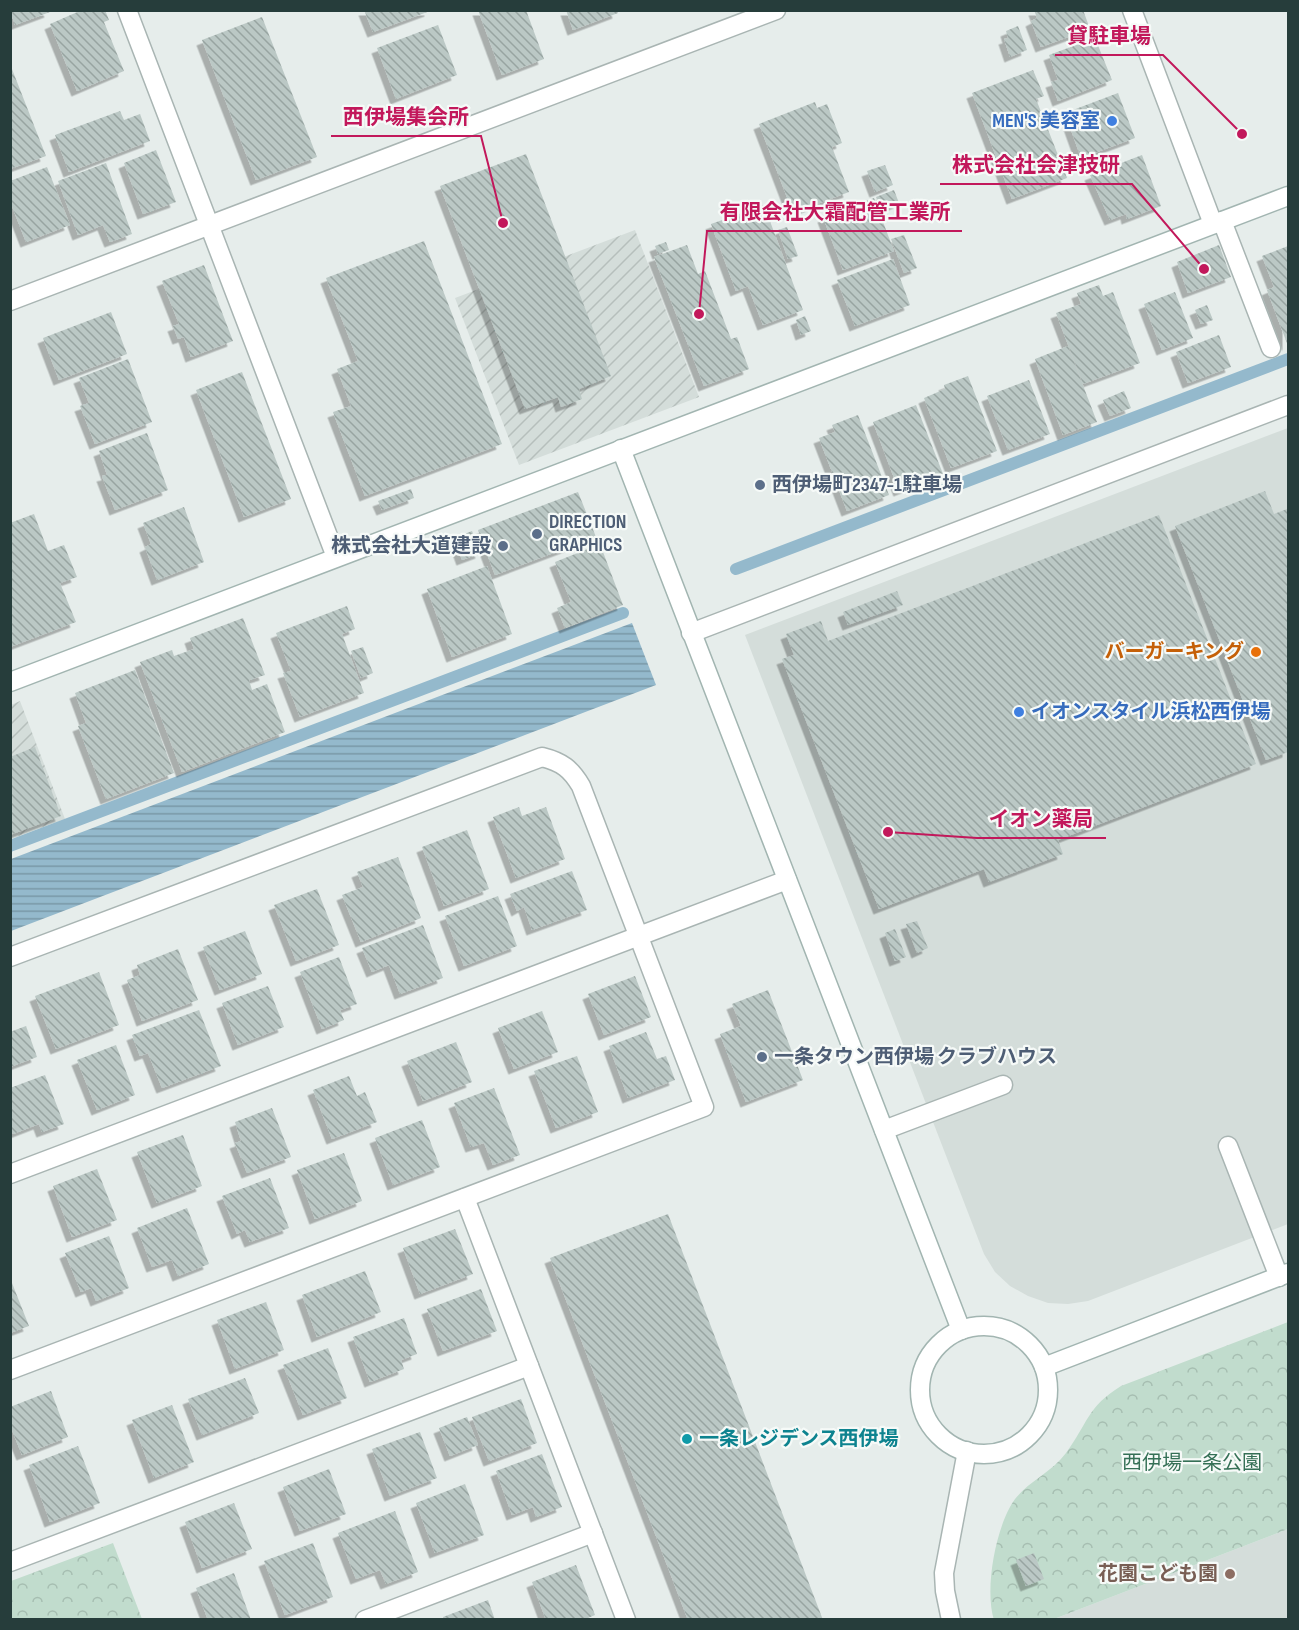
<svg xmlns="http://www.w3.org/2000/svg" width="1299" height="1630" font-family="'Sofia Sans Condensed','Noto Sans JP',sans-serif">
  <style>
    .built { fill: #d4ddda }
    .industrial { fill: url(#industrial-furrows) }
    .park { fill: url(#park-crowns) }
    .water { fill: url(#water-rules) }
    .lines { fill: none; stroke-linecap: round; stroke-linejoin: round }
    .stream { stroke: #94b9cc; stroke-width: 12 }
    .building { fill: url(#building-back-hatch); filter: url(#shadow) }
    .lane-casing { stroke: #a9b5b3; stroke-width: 21 }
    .street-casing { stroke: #a9b5b3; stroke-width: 21 }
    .secondary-casing { stroke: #a2b5b1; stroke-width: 21 }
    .lane { stroke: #fff; stroke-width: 18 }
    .street { stroke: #fff; stroke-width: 18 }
    .secondary { stroke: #fff; stroke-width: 18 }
    .shop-dot { fill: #3f7fe0; stroke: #f6faf8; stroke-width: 2 }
    .service-dot { fill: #5c6f8a; stroke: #f6faf8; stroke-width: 2 }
    .food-dot { fill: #e8710a; stroke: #f6faf8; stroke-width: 2 }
    .culture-dot { fill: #0f9aa8; stroke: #f6faf8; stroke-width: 2 }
    .education-dot { fill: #8d6e63; stroke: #f6faf8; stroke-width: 2 }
    .labels { text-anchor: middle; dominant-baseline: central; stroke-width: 4.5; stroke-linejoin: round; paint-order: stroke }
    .shop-label { font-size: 20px; font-weight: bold; fill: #366cbe; stroke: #f6faf8; text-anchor: end }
    .service-label { font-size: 20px; font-weight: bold; fill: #4e5e75; stroke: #f6faf8; text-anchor: start }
    .food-label { font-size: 20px; font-weight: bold; fill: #c56008; stroke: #f6faf8; text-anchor: end }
    .culture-label { font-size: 20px; font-weight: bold; fill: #0d838f; stroke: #f6faf8; text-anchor: start }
    .park-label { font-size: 20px; fill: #357056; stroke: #f6faf8 }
    .education-label { font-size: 20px; font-weight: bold; fill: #785e54; stroke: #f6faf8; text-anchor: end }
    .leader { fill: none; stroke: #c2185b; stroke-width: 2 }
    .callout-dot { fill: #c2185b; stroke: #f6faf8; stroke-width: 2 }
    .callout-label { font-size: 21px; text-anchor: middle; font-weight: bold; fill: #c2185b; stroke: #f6faf8; stroke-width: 4.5; stroke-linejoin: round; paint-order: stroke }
  </style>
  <defs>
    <pattern id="industrial-furrows" width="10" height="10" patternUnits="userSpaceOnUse" patternTransform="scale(1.5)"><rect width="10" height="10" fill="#d4ddda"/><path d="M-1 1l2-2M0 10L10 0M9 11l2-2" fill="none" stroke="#b6bfbc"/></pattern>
    <pattern id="park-crowns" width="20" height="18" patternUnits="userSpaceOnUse" patternTransform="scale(1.5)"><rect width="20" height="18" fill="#c1dccd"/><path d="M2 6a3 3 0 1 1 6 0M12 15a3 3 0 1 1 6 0" fill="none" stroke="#a6beb1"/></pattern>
    <pattern id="water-rules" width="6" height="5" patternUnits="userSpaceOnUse" patternTransform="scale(1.5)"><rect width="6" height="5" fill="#94b9cc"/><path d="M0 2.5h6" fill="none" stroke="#7998a7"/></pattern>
    <pattern id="building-back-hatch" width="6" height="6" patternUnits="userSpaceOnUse" patternTransform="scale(1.5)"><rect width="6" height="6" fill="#bbc8c5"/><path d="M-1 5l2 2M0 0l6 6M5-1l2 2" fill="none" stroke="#98a4a1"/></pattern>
    <filter id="shadow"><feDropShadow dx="-5.5" dy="5.5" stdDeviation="0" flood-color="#0004"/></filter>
  </defs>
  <rect width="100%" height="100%" fill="#e6edeb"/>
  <!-- built -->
  <g class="built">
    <polygon points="1288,428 1288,1224 1088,1301 1068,1304 1048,1303 1028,1296 1010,1286 995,1272 984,1254 745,635"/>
    <polygon points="1288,1529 1288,1619 1054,1619"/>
  </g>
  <!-- industrial -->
  <g class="industrial">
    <polygon points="635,230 699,397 519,465 455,298"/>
    <polygon points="20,701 65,819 11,839 11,705"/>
  </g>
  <!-- park -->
  <g class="park">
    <path d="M1288,1322V1529L1054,1619L994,1620C984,1589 996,1525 1015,1499C1029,1481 1052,1472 1066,1453C1088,1423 1087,1407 1121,1386Z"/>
    <polygon points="113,1543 142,1619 11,1619 11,1581"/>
  </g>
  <!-- water -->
  <polygon class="water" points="632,623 656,685 11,931 11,859"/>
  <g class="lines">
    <!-- stream -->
    <g class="stream">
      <polyline points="736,569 1288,359"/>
      <polyline points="10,846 623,613"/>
    </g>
  </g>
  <!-- building -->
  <g class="building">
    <polygon points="10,10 49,10 50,12 15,25"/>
    <polygon points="82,10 105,10 109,20 104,22 124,71 77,91 50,24"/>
    <polygon points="364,10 430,10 430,11 373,32"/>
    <polygon points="478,10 526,10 544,59 502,75"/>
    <polygon points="566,10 617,10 618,13 573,30"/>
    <polygon points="1034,10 1083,10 1090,29 1041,47 1031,21 1037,18"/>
    <polygon points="262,17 317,157 256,180 202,40"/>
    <polygon points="438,25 457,75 396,99 377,48"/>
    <polygon points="1018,26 1027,50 1010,57 1004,39 1008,38 1006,31"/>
    <polygon points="1095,38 1112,80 1058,101 1051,82 1058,80 1049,55"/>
    <polygon points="10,64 46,156 10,169"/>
    <polygon points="1033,70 1044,96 1036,99 1067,178 1012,199 972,93"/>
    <polygon points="1118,93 1135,138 1081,158 1065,113"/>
    <polygon points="815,102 817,108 827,104 842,143 832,147 849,192 793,213 759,124"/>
    <polygon points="120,111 124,120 140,114 150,141 69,172 55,135"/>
    <polygon points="156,150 176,202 143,214 124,163"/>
    <polygon points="526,154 611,376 579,389 582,399 561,407 558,397 525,409 440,186"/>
    <polygon points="1142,155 1161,206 1127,219 1126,214 1110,220 1090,175"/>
    <polygon points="106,163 132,234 110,242 103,225 78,235 58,181"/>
    <polygon points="885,165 893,185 875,192 867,171"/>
    <polygon points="47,167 70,225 26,242 10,201 10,181"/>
    <polygon points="894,190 899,203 881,210 876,197"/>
    <polygon points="874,198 894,251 843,270 823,217"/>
    <polygon points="764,205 803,310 763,325 748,286 736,291 711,224"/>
    <polygon points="787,227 798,256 788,259 778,230"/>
    <polygon points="904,235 917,268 904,273 891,239"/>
    <polygon points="424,241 502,444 365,496 333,412 351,406 337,369 358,361 326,278"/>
    <polygon points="666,242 669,250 658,254 655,246"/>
    <polygon points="687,245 698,274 705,271 731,339 737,337 749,369 704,386 654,257"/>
    <polygon points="1219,245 1231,277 1188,293 1177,262"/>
    <polygon points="1288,246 1288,346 1267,290 1274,287 1262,256"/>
    <polygon points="893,259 910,305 855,326 837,280"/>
    <polygon points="204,265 233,341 191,357 184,337 178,339 173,326 179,324 162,281"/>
    <polygon points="1099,285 1103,296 1113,292 1140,363 1083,384 1056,313 1081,304 1077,293"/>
    <polygon points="1175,292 1193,338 1162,350 1144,304"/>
    <polygon points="1207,305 1213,320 1201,324 1195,310"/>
    <polygon points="111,312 127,354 59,380 43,338"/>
    <polygon points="805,316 811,331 801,335 796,320"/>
    <polygon points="1219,335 1231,367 1188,383 1176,352"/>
    <polygon points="1068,346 1097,422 1063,435 1035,359"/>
    <polygon points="128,359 152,422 95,444 80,406 89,403 79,378"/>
    <polygon points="242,372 291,499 244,517 196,390"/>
    <polygon points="968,376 997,451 951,468 924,398 945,389 944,385"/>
    <polygon points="1029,380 1050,434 1008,450 987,396"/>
    <polygon points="1124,391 1131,408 1110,416 1103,400"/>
    <polygon points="916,405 943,474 899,491 873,422"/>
    <polygon points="858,415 889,495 847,511 819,438 835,432 832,425"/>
    <polygon points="147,433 168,490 115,510 102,476 107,475 99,451"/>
    <polygon points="411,489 414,498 382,510 378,501"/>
    <polygon points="1265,491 1274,514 1287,509 1288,513 1288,752 1266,760 1175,526"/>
    <polygon points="578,492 596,537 495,575 478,530"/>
    <polygon points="184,507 204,562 157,580 145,547 151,544 143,523"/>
    <polygon points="34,514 48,551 64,545 77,577 60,583 76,622 10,647 10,523"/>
    <polygon points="1159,515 1256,764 1058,840 1063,854 989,882 984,869 879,909 782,659 794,655 786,634 821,621 828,641"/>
    <polygon points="472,531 481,553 462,560 454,538"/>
    <polygon points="600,544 623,605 565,628 557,608 571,602 555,562"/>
    <polygon points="487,566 512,634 452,657 427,589"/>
    <polygon points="897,591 903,605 848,625 843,612"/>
    <polygon points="347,606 355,629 342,634 364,693 300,717 283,673 291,671 276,633"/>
    <polygon points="243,618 265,675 249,680 252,690 267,684 285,732 182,772 140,662 172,650 174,656 194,649 190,638"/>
    <polygon points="363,647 373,673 361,678 351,651"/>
    <polygon points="135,670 174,773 106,799 78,726 86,723 75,693"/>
    <polygon points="35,747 61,816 10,835 10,757"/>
    <polygon points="519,807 522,816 546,807 565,859 516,878 493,817"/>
    <polygon points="467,830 489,889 444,906 422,847"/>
    <polygon points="398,857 421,918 361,942 342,895 363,887 357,872"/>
    <polygon points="572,871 587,910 532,930 524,907 517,911 510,894"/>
    <polygon points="317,889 339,945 296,961 274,905"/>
    <polygon points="498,896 517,946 464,966 445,916"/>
    <polygon points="917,921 928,948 917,953 906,924"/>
    <polygon points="423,925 443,978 400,994 389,965 372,972 362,948"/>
    <polygon points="895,929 906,957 895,961 885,933"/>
    <polygon points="245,931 262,974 220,990 203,947"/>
    <polygon points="178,949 198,1000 142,1021 127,980 140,975 137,965"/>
    <polygon points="339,957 357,1004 340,1010 344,1020 322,1029 300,972"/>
    <polygon points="99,972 119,1025 56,1049 35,996"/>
    <polygon points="635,976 651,1017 604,1035 588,994"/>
    <polygon points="268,986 284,1027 238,1045 222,1003"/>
    <polygon points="768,990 803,1080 746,1102 720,1034 741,1026 732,1004"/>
    <polygon points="199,1010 221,1066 162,1088 148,1053 140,1056 132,1035"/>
    <polygon points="542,1011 558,1052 514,1069 498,1028"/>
    <polygon points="26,1026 37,1057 10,1067 10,1032"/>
    <polygon points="646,1032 657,1059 666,1056 675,1080 628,1098 609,1046"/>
    <polygon points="456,1042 472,1082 423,1101 407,1061"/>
    <polygon points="116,1045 135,1095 97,1110 77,1060"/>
    <polygon points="577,1056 598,1112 556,1128 534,1071"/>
    <polygon points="45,1075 64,1124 42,1132 39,1124 13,1134 10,1127 10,1088"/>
    <polygon points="349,1076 357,1096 365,1092 377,1122 332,1139 313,1090"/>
    <polygon points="494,1088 520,1155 493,1165 484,1143 471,1147 454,1103"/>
    <polygon points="272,1108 291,1157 247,1173 235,1143 241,1141 235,1122"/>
    <polygon points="422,1120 440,1167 393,1185 375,1138"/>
    <polygon points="183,1135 202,1186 157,1203 137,1152"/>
    <polygon points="344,1153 362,1201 315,1219 297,1170"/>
    <polygon points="97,1169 117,1220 72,1237 53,1186"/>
    <polygon points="270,1178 289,1228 250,1242 245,1230 237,1234 222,1196"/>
    <polygon points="187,1208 209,1264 178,1276 172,1260 152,1267 137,1228"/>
    <polygon points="668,1214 823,1620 688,1620 550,1258"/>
    <polygon points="455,1229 473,1274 420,1294 403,1248"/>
    <polygon points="109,1236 129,1288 96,1301 91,1288 81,1292 65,1253"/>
    <polygon points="365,1271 381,1312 317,1337 302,1295"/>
    <polygon points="10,1278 29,1326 10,1333"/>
    <polygon points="481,1289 497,1331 443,1351 427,1309"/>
    <polygon points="266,1302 284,1350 235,1369 217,1320"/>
    <polygon points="404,1318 417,1354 401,1360 404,1369 370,1382 353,1337"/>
    <polygon points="328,1348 347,1398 303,1415 283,1365"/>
    <polygon points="245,1378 259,1413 202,1435 188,1399"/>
    <polygon points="51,1391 68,1437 22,1455 10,1425 10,1407"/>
    <polygon points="521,1399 537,1443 489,1461 472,1417"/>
    <polygon points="172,1405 194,1462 154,1478 132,1420"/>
    <polygon points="467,1417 478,1445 450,1456 439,1428"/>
    <polygon points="420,1432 437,1478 390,1496 372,1449"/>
    <polygon points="78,1446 100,1503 50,1522 29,1465"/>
    <polygon points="542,1454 562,1507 536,1517 533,1507 512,1515 496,1471"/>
    <polygon points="329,1469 346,1514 300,1531 283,1487"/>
    <polygon points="465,1484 484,1535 435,1553 416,1503"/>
    <polygon points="234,1503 252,1549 202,1568 185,1522"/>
    <polygon points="395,1511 418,1572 386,1584 380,1570 356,1579 338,1533"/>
    <polygon points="313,1543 333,1597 285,1615 264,1561"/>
    <polygon points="1034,1553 1044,1579 1026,1586 1016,1560"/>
    <polygon points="576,1565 595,1615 583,1620 546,1620 532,1582"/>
    <polygon points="234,1573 251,1620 208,1620 196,1588"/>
    <polygon points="488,1600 495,1620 444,1620 443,1617"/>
  </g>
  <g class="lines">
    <!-- lane casing -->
    <g class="lane-casing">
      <g id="lane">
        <polyline points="884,1130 1003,1085"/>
        <polyline points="1228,1146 1279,1277"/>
      </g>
    </g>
    <!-- street casing -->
    <g class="street-casing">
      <g id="street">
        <polyline points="127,10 336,557"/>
        <polyline points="1132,10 1213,224"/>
        <polyline points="1222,221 1271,348"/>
        <polyline points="10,301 776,10"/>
        <polyline points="691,633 1288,405"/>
        <path d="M10,957L542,757C562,762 571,769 581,786L704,1107L10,1370"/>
        <polyline points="10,1174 787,880"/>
        <polyline points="465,1198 626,1620"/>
        <polyline points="10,1562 529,1366"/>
        <polyline points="365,1620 593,1533"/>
        <polyline points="951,1620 945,1591 944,1573 967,1451"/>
      </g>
    </g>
    <!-- secondary casing -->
    <g class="secondary-casing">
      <g id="secondary">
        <polyline points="621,449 961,1330"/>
        <polyline points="10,682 1288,196"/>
        <circle cx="984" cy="1390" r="64"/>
        <polyline points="1044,1367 1288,1273"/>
      </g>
    </g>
    <!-- lane -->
    <use href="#lane" class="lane"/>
    <!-- street -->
    <use href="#street" class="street"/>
    <!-- secondary -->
    <use href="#secondary" class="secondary"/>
  </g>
  <!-- markers -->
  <g class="shop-dot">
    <circle cx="1112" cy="121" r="6"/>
    <circle cx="1019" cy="712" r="6"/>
  </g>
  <g class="service-dot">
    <circle cx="760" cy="485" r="6"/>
    <circle cx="537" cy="534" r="6"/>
    <circle cx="503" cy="546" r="6"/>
    <circle cx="762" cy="1057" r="6"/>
  </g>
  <circle class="food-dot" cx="1256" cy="652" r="6"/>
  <circle class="culture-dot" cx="687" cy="1439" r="6"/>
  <circle class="education-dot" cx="1230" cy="1574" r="6"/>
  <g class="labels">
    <!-- shop labels -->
    <g class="shop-label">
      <text x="1100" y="121">MEN'S 美容室</text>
      <text x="1031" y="712" text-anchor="start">イオンスタイル浜松西伊場</text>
    </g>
    <!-- service labels -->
    <g class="service-label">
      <text x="772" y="485">西伊場町2347-1駐車場</text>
      <text x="549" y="522">DIRECTION<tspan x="549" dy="23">GRAPHICS</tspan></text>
      <text x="491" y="546" text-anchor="end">株式会社大道建設</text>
      <text x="774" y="1057">一条タウン西伊場 クラブハウス</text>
    </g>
    <!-- food labels -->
    <g class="food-label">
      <text x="1244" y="652">バーガーキング</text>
    </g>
    <!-- culture labels -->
    <g class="culture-label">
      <text x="699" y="1439">一条レジデンス西伊場</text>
    </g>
    <!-- park labels -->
    <g class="park-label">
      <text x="1192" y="1463">西伊場一条公園</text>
    </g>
    <!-- education labels -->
    <g class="education-label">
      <text x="1218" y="1574">花園こども園</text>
    </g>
  </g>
  <!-- callouts -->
  <path class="leader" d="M1242 134L1163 55H1055M503 223L481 136H331M1204 269L1132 184H940M699 314L707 231H962M888 832L977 838H1106"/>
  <g class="callout-dot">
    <circle cx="1242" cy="134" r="6"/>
    <circle cx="503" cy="223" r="6"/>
    <circle cx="1204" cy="269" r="6"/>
    <circle cx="699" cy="314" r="6"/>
    <circle cx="888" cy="832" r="6"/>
  </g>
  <g class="callout-label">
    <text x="1109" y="43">貸駐車場</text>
    <text x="406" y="124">西伊場集会所</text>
    <text x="1036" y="172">株式会社会津技研</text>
    <text x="835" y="219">有限会社大霜配管工業所</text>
    <text x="1041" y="826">イオン薬局</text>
  </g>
  <!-- border -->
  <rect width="1299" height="1630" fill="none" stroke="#263d3b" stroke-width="24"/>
</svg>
